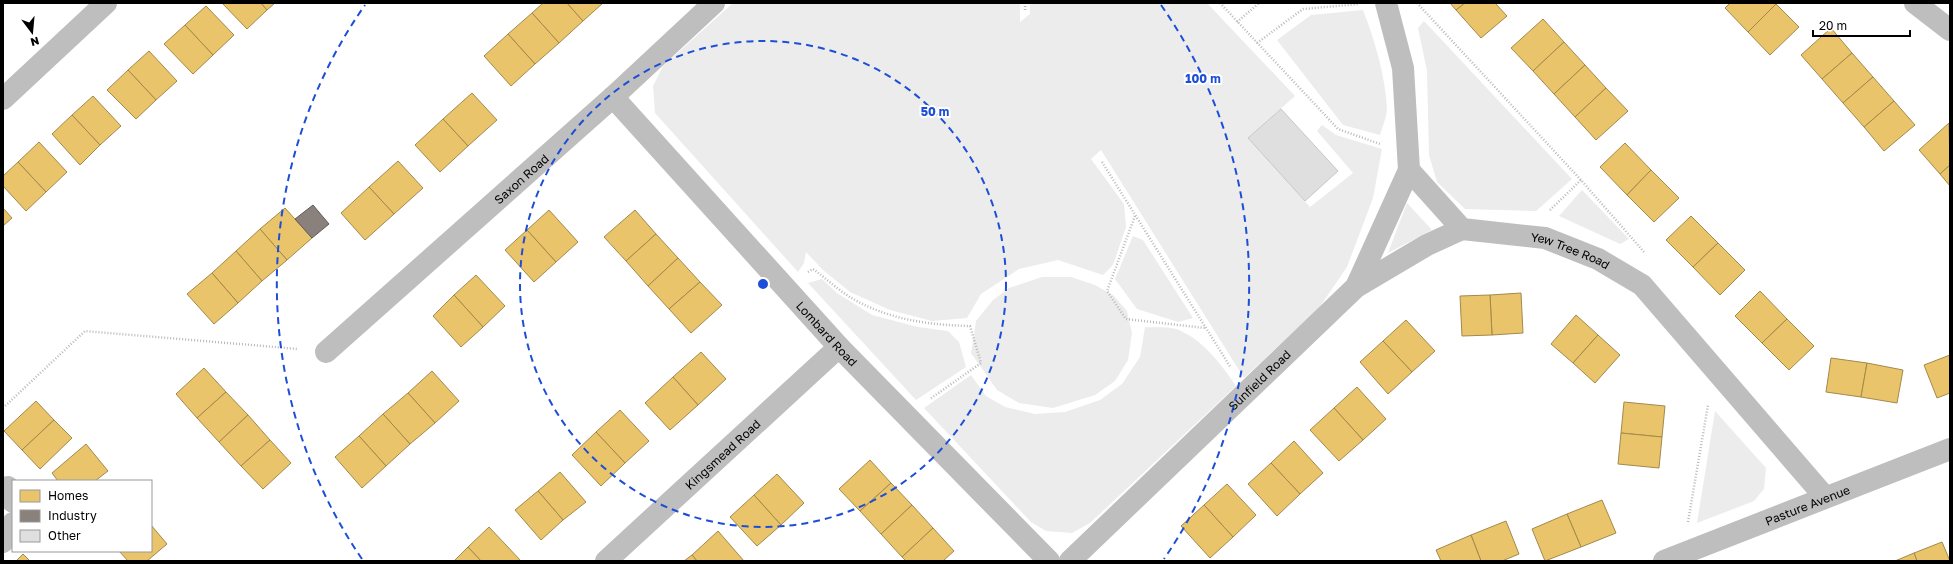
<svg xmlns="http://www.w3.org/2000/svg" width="1953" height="564" font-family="'Golos Text',sans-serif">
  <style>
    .green { fill: #ececec }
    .homes { fill: #e9c46a; stroke: #a3894a }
    .industry { fill: #8a817c; stroke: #615a57 }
    .building { fill: #dfdfdf; stroke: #c7c7c7 }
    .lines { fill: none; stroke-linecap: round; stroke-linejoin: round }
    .path { stroke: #b9b9b9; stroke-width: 2.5; stroke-dasharray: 1 2; stroke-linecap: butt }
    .minor { stroke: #bebebe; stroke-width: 22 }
    .ring { fill: none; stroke: #1d4ed8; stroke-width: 2; stroke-dasharray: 7 5 }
    .labels { text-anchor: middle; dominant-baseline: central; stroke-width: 4; stroke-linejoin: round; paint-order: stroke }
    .street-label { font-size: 12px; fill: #000; stroke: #fff }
    .centre { fill: #1d4ed8; stroke: #fff; stroke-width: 2 }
    .ring-label { font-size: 12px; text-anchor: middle; font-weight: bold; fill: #1d4ed8; stroke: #fff; stroke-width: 4; stroke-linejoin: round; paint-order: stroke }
  </style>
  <rect width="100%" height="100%" fill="#fff"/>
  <!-- green -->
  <g class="green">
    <polygon points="733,3 1020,3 1020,22 1030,14 1030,3 1207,3 1295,96 1248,138 1310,207 1353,173 1317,131 1322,125 1336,135 1382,149 1373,198 1347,267 1319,308 1244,378 1101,150 1091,159 1124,204 1126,227 1113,265 1103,275 1058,260 1019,269 981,294 967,318 932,321 890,310 850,292 823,270 806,252 804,263 798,272 655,113 653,86 663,66"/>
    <path d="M1363,10C1375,41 1385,75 1387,108C1387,117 1382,127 1380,135L1343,125L1277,40L1311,15Z"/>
    <polygon points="1424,21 1572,179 1536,211 1465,209 1437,182 1429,155 1427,71 1418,28"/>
    <polygon points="1582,190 1629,239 1620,244 1559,216"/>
    <polygon points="1407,203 1432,230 1388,253"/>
    <polygon points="1133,236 1143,240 1193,318 1178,322 1137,309 1115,279"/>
    <polygon points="1042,277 1071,277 1095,285 1113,295 1127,311 1132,333 1128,360 1115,381 1095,395 1053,408 1019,403 997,390 971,353 976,321 993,300 1009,288"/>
    <polygon points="822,279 837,293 872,315 918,327 948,331 959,342 966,367 916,400 808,283"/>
    <path d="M1145,327C1155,328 1169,326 1179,330C1204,341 1221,364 1236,386L1090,523L1072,533L1046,531L1031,522L924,408L971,375L986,396L1005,407L1035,414L1065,412L1100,400L1122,384L1140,357Z"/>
    <polygon points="1715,411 1766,468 1764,489 1754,501 1697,523"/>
  </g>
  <!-- homes -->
  <g class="homes">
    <polygon points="222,3 261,3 267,10 247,29"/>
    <polygon points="261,3 275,3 267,10"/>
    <polygon points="543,3 567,3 583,21 559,43 532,13"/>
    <polygon points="567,3 603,3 583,21"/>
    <polygon points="1450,3 1465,3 1456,10"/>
    <polygon points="1465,3 1495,3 1507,16 1481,38 1456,10"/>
    <polygon points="1730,3 1776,3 1776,4 1748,32 1725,8"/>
    <polygon points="1776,4 1799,27 1770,55 1748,32"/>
    <polygon points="206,6 234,35 213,55 185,25"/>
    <polygon points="532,13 559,43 535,64 508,34"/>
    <polygon points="1543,19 1564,42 1533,71 1511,48"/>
    <polygon points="185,25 213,55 193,74 164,44"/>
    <polygon points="1831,28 1852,53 1822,79 1801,55"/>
    <polygon points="508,34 535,64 511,86 484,56"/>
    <polygon points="1564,42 1585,65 1554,94 1533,71"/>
    <polygon points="149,51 177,81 156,100 128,70"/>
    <polygon points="1852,53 1873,77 1843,103 1822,79"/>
    <polygon points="1585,65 1606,88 1575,117 1554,94"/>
    <polygon points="128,70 156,100 136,119 107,90"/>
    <polygon points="1873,77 1894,101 1864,127 1843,103"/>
    <polygon points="1606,88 1628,111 1596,140 1575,117"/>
    <polygon points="472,93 497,120 468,146 443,119"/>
    <polygon points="93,96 121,126 100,145 72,115"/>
    <polygon points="1894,101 1915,125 1884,151 1864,127"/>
    <polygon points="72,115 100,145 80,165 52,134"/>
    <polygon points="443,119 468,146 440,172 415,145"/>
    <polygon points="1949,123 1950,165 1940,174 1919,150"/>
    <polygon points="39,142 67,172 46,192 18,162"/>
    <polygon points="1625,143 1651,170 1627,195 1600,167"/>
    <polygon points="398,161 423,188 394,214 369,187"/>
    <polygon points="18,162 46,192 26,211 3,186 3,176"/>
    <polygon points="1950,165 1950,186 1940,174"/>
    <polygon points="1651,170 1679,198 1654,222 1627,195"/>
    <polygon points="369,187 394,214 365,240 341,213"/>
    <polygon points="3,208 12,218 3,226"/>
    <polygon points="285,208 312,238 287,260 260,229"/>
    <polygon points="549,210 578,242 556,262 527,230"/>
    <polygon points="635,210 656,234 626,261 604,237"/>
    <polygon points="1691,216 1718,243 1693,267 1666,240"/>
    <polygon points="260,229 287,260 262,281 236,251"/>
    <polygon points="527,230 556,262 534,282 505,250"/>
    <polygon points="656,234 678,258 648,286 626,261"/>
    <polygon points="1718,243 1745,270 1720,295 1693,267"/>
    <polygon points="236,251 262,281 238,303 212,273"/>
    <polygon points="678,258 700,282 669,309 648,286"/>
    <polygon points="212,273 238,303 214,324 187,294"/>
    <polygon points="476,275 505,306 483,327 454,295"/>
    <polygon points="700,282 722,305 691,333 669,309"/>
    <polygon points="1760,291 1787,319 1762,343 1735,316"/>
    <polygon points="1521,293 1523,333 1492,335 1490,295"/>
    <polygon points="454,295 483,327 461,347 433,316"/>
    <polygon points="1490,295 1492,335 1462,336 1460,296"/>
    <polygon points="1576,315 1598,335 1573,363 1551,344"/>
    <polygon points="1787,319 1814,346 1789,370 1762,343"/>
    <polygon points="1406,320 1435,351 1412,372 1383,341"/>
    <polygon points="1598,335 1620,355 1595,383 1573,363"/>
    <polygon points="1383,341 1412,372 1388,394 1360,362"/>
    <polygon points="701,352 726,379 698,405 673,377"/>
    <polygon points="1950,355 1950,393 1937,398 1924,365"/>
    <polygon points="1831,358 1867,363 1861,397 1826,392"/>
    <polygon points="1867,363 1903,370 1897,403 1861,397"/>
    <polygon points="204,368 226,392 197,418 176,394"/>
    <polygon points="432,371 459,401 435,423 408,393"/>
    <polygon points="673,377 698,405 670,430 645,403"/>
    <polygon points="1357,387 1386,419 1363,440 1334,408"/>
    <polygon points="226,392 248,415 219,442 197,418"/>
    <polygon points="408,393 435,423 410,444 383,414"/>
    <polygon points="36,401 54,420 22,450 4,431"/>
    <polygon points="1624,402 1665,406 1662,437 1621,433"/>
    <polygon points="1334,408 1363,440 1339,461 1310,430"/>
    <polygon points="620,410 649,441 625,463 596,432"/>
    <polygon points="383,414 410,444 386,466 359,436"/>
    <polygon points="248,415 270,440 241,466 219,442"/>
    <polygon points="54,420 72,438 40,469 22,450"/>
    <polygon points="596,432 625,463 601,486 572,455"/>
    <polygon points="1621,433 1662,437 1659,468 1618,464"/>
    <polygon points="359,436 386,466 362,488 335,457"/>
    <polygon points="270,440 291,463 263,489 241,466"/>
    <polygon points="1294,441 1323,473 1300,494 1271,463"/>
    <polygon points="86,444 108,471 95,481 58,481 52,473"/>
    <polygon points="870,460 891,483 860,511 839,489"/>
    <polygon points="1271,463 1300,494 1277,516 1248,484"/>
    <polygon points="560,472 586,502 563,520 538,491"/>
    <polygon points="777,474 804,503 781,525 754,495"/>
    <polygon points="891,483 912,505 881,534 860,511"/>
    <polygon points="1227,484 1256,515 1233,537 1204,505"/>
    <polygon points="538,491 563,520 541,540 515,510"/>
    <polygon points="754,495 781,525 757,546 730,517"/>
    <polygon points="1602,500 1616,533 1581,547 1567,514"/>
    <polygon points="912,505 933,528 902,557 881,534"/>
    <polygon points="1204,505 1233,537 1210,558 1181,526"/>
    <polygon points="1567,514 1581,547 1545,561 1532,529"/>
    <polygon points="1506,521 1519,554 1502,561 1481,561 1471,535"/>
    <polygon points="151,525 167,544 147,561 128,561 119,551 151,551"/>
    <polygon points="489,527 521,561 481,561 468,547"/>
    <polygon points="933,528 954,551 943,561 906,561 902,557"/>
    <polygon points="718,531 744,561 697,561 692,555"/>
    <polygon points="1471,535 1481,561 1441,561 1436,550"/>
    <polygon points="1942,542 1950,561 1917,561 1914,553"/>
    <polygon points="468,547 481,561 454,561"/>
    <polygon points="1914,553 1917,561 1895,561"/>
    <polygon points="23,554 30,561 16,561"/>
    <polygon points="692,555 697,561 684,561"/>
  </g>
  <!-- industry -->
  <polygon class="industry" points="313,205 329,224 312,238 295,219"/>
  <!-- building -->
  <polygon class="building" points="1281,109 1338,171 1305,201 1248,138"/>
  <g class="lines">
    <!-- path -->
    <g class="path">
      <polyline points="1220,3 1338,129 1380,144"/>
      <polyline points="1417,3 1581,180 1644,252"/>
      <polyline points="1025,10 1025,3"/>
      <polyline points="1237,22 1259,3"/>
      <polyline points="1257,43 1303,9 1359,4"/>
      <polyline points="1102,162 1231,368"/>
      <polyline points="1550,210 1581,180"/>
      <polyline points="1135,216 1107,291 1126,319 1205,328"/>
      <path d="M808,272L813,269C827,279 840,292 855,300C891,320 930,325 970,326L981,363L930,399"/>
      <polyline points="3,408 85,331 298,349"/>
      <polyline points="1688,522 1708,405"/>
    </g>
    <!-- minor -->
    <g class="minor">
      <path id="s1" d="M1386,3L1403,68L1409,170L1462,229L1545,238L1598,259L1642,285L1825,497"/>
      <polyline points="1915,3 1950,30"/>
      <path id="s2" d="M613,97L839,347L1049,561"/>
      <polyline points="3,99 106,3"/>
      <polyline points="1356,287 1427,245 1462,229"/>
      <path id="s3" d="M326,352L613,97L714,3"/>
      <polyline points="8,487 13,502"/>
      <polyline points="3,542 13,523"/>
      <path id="s4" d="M606,561L839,347"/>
      <path id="s5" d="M1070,561L1356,287L1409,170"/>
      <path id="s6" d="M1664,561L1950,449"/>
    </g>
  </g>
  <!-- distance rings -->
  <g class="ring">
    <circle cx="763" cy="284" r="243"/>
    <path d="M362 559A486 486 0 0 1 365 5M1161 5A486 486 0 0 1 1164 559"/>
  </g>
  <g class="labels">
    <!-- street labels -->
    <g class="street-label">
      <text stroke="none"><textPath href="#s3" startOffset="261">Saxon Road</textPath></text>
      <text stroke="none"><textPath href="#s1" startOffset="360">Yew Tree Road</textPath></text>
      <text stroke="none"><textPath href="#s2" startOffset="319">Lombard Road</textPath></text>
      <text stroke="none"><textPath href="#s5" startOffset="262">Sunfield Road</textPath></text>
      <text stroke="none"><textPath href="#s4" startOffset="158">Kingsmead Road</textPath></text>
      <text stroke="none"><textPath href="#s6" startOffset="154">Pasture Avenue</textPath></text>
    </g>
  </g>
  <circle cx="763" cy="284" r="6" class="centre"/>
  <g class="ring-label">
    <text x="1203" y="83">100 m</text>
    <text x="935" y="116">50 m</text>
  </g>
  <!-- border -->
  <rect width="1953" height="564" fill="none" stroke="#000000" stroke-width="8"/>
  <!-- legend -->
  <rect x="12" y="480" width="140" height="72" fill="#ffffff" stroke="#999999"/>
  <rect x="20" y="490" width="20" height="12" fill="#e9c46a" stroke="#999999"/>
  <text x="48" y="500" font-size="12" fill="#000000">Homes</text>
  <rect x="20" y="510" width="20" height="12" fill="#8a817c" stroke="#999999"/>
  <text x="48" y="520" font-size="12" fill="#000000">Industry</text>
  <rect x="20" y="530" width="20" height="12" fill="#dfdfdf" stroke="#999999"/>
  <text x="48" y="540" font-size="12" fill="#000000">Other</text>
  <!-- north arrow -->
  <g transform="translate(32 32) rotate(164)" stroke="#ffffff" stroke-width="3" paint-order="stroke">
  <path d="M0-3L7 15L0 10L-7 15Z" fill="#000000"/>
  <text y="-6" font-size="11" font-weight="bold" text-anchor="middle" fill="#000000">N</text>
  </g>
  <!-- scale -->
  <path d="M1813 30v6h97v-6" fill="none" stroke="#000000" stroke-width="2"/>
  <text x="1819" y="30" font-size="12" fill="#000000" stroke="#ffffff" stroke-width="3" paint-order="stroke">20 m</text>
</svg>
